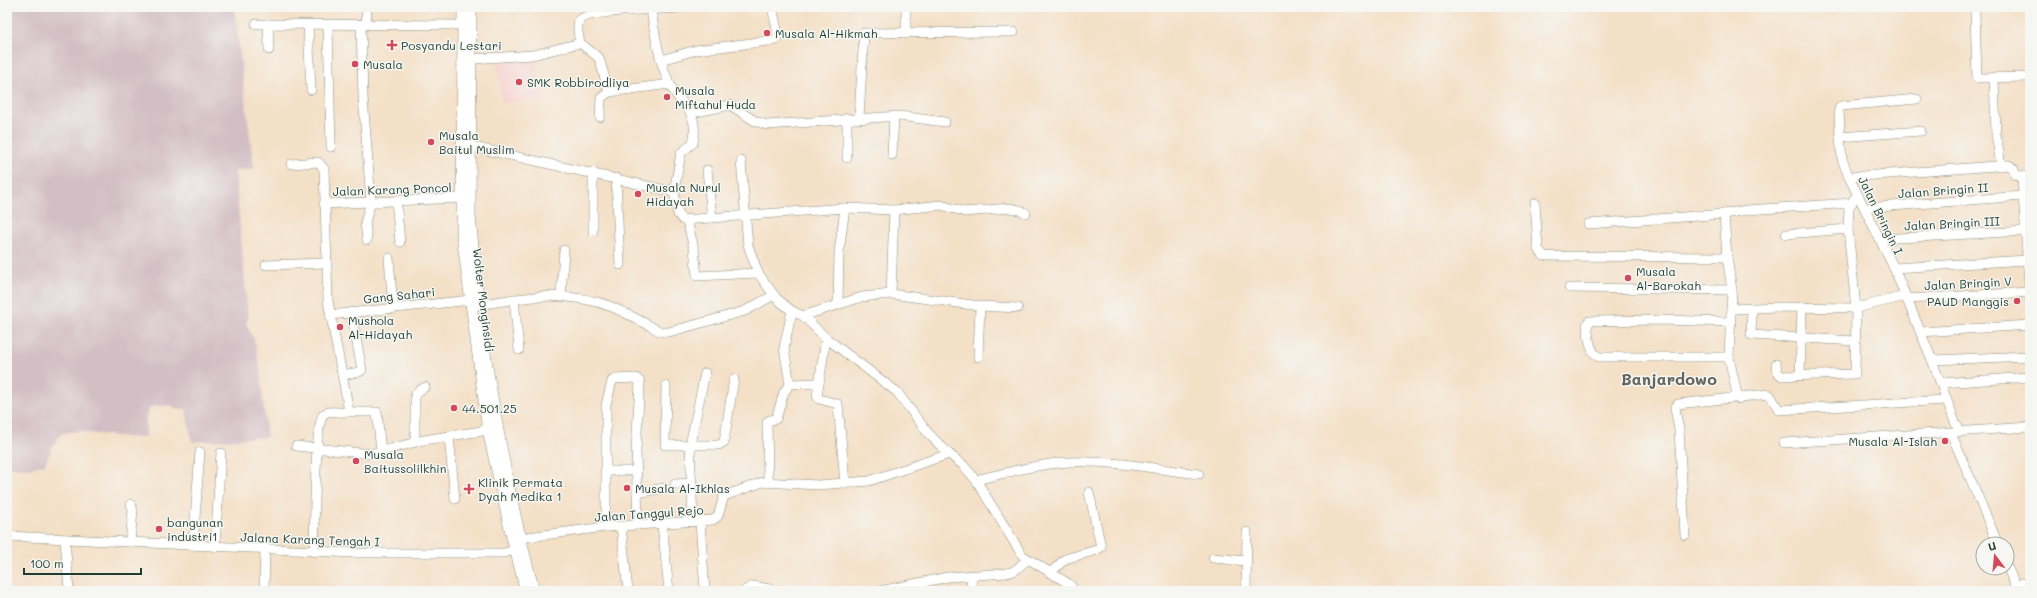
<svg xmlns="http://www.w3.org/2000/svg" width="2037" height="598" font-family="Mali,sans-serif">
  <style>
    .built { fill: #f7d0ce }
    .industrial { fill: #d2bec4 }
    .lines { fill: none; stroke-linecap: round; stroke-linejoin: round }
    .minor-casing { stroke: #8a8e7e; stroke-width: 10 }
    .major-casing { stroke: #8a8e7e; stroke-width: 12 }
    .minor { stroke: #fff; stroke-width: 9 }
    .major { stroke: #fff; stroke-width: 11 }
    .poi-dot { fill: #d1495b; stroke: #f6f6f2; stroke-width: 1.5 }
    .labels { text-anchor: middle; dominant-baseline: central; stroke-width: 3; stroke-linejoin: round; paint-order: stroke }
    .poi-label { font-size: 12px; fill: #1f3d34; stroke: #f6f6f2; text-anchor: start }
    .street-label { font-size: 12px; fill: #1f3d34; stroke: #f6f6f2 }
    .district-label { font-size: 16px; font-weight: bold; fill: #64655e; stroke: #f6f6f2 }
  </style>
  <rect width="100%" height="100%" fill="#f6f6f2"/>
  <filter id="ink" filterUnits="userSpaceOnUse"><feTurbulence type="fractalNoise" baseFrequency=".025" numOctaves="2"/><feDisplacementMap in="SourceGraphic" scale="8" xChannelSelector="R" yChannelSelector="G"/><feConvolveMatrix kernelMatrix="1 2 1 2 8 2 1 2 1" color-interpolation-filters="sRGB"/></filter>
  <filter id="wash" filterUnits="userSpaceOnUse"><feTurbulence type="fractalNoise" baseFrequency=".012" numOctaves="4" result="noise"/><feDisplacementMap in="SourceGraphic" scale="16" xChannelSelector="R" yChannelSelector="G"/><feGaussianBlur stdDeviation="0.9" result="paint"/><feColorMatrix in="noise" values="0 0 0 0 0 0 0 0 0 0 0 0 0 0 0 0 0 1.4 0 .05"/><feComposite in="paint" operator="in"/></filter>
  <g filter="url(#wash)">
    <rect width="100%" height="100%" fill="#f4e0c7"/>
    <!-- built -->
    <polygon class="built" points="536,58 542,100 502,103 497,63"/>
    <!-- industrial -->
    <polygon class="industrial" points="7,7 234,7 254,169 235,171 248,317 246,324 254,339 260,369 267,437 192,442 186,409 177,409 171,405 150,407 146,417 146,436 136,438 88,433 80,431 62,433 52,447 45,464 30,468 7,467"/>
  </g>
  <g filter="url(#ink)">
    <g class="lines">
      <!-- minor casing -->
      <g class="minor-casing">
        <g id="minor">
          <polyline points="906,7 906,34"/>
          <path d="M651,11C655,35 659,60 669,83C680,106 700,110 693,143L681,153L674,192"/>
          <polyline points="1975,13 1977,78 2030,77"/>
          <polyline points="256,24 268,24"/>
          <polyline points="308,25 311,90"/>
          <polyline points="361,25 363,97 371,202 365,222 367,240"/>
          <polyline points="366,25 367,7"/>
          <polyline points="328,26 331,147"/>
          <polyline points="580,43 599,58 609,92 670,84"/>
          <polyline points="269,50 268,24 463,25"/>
          <path d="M471,59L533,55L580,43C579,37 576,27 579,21C586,8 666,11 684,7"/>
          <polyline points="661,60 696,50 776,40 778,34 772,7"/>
          <polyline points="1994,78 1996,134 2001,166"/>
          <polyline points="692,113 730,105 755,121 767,125 899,116 945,122"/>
          <polyline points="600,117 601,98 609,92"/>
          <polyline points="859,117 864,33 1014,32"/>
          <polyline points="847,118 847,158"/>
          <polyline points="1840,137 1839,109 1841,106 1917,99"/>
          <polyline points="469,146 674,192 678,214 683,220 845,208 894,210 941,205 965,212 1009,208 1019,210 1026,213"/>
          <polyline points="892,155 894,116"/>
          <polyline points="741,161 748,245 758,273 776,298 792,311 803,316 826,338 897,392 928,433 949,454 963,465 976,480 1022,555 1069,584 1075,591"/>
          <path d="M291,164L318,162L324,169L328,301L349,411C343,415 328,408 323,415C314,427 315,531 314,552"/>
          <polyline points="707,170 712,218"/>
          <polyline points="1849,177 1842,159 1840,137 1921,131"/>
          <polyline points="2022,177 2030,301"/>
          <polyline points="616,178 620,265"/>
          <polyline points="396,201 400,242"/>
          <polyline points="1535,203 1538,249 1544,256 1727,257"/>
          <polyline points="324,204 461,198"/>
          <polyline points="1865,208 2023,196"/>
          <polyline points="1724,214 1727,257 1732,290 1729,357 1738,399"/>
          <polyline points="687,220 694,249 697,276 758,273"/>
          <polyline points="1588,224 1724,214 1747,210 1852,203"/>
          <polyline points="593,231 593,172"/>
          <polyline points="1786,234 1848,229"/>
          <polyline points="1880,239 2026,231"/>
          <polyline points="389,258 393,308"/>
          <polyline points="266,265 326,263"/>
          <polyline points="1894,268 2027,260"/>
          <polyline points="1569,288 1732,290"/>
          <polyline points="891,294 894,210"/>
          <polyline points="561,296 564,250"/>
          <polyline points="514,299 519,350"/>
          <polyline points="1907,299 2030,292"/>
          <polyline points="838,304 839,252 845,208"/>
          <path d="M478,305C523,297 567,289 612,307C628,314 645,323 661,332H669L745,311L774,295"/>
          <polyline points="1752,308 1751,335 1856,341"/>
          <polyline points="1731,309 1778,307 1856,308 1906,296"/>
          <polyline points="330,315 471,300"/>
          <polyline points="803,316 862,297 891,294 980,306 1018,308"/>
          <polyline points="1920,332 2030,325"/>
          <polyline points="826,338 817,396 819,399 838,404 845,483"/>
          <polyline points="978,357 980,306"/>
          <path d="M1729,357H1599C1588,351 1589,335 1587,324L1589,321L1660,320L1731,322"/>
          <polyline points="1932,360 2030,356"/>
          <polyline points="1776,364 1777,372 1782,376 1855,374 1856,308 1848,229 1849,207 1857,194"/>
          <polyline points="342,375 359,372 362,370 351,312"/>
          <polyline points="1800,376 1802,307"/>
          <polyline points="1941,383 2030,377"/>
          <polyline points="790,384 819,383"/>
          <polyline points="666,386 665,445 719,445 724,442 734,379"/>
          <polyline points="348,412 377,412 381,452"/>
          <polyline points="1960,430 1955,422 1932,360 1894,268 1849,177 2009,165 2014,169 2015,175 2030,177"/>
          <polyline points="1951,433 1998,544"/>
          <polyline points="449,436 455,499"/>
          <polyline points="415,441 415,395 420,390 425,387"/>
          <polyline points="1784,443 2030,427"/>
          <polyline points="296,446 370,454 424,440 488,430"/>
          <polyline points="605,471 637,471"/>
          <path d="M976,480C1007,473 1037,464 1069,462C1112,460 1156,469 1199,474"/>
          <polyline points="768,483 767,422 770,420 776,419 784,392 790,384 784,348 792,311"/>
          <polyline points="675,484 692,483"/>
          <polyline points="637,493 664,488"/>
          <polyline points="693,522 690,445 705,373"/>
          <polyline points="700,522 705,591"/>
          <polyline points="662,524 669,591"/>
          <polyline points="621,526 628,591"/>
          <polyline points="606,527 606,405 612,381 615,379 636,378 640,382 636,450 638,525"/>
          <polyline points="1685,535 1679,430 1675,408 1678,404 1768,394 1770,395 1779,410 1946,400"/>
          <polyline points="7,536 354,553 504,553 515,550"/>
          <polyline points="520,538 606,527 713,520 718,516 724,496 763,482 818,485 869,481 949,454"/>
          <polyline points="65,539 69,591"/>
          <polyline points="130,542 133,511 131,504"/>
          <polyline points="193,545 200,452"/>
          <polyline points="215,547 221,453"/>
          <polyline points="1213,558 1246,561"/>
          <polyline points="2007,566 2015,585 2030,582"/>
          <polyline points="1050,573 1065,559 1097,550 1101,547 1089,492"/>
          <polyline points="971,576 972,591"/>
          <polyline points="264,591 265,550"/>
          <polyline points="744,591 753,586 781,591"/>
          <polyline points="880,591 948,577 1007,573 1014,571 1027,560"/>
          <polyline points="1246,591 1247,532"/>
        </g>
      </g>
      <!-- major casing -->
      <g class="major-casing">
        <g id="major">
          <polyline points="463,7 462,235 488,430 510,529 526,591"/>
          <polyline points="471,7 470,216 478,300"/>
          <path d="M481,327C494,416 510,504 534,591"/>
        </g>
      </g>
      <!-- minor -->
      <use href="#minor" class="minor"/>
      <!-- major -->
      <use href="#major" class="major"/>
    </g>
  </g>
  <!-- markers -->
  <g class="poi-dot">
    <circle cx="767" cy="33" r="4"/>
    <path d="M390 39h4v4h4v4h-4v4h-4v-4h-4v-4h4z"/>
    <circle cx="355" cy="64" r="4"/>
    <circle cx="519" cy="82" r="4"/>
    <circle cx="667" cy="97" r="4"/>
    <circle cx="431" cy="142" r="4"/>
    <circle cx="638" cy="194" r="4"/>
    <circle cx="1628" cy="278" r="4"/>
    <circle cx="2017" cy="301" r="4"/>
    <circle cx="340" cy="327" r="4"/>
    <circle cx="454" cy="408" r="4"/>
    <circle cx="1945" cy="441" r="4"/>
    <circle cx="356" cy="461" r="4"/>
    <circle cx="627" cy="488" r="4"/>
    <path d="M467 483h4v4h4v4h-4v4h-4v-4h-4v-4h4z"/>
    <circle cx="159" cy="529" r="4"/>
  </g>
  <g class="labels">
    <!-- poi labels -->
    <g class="poi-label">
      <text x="775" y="33">Musala Al-Hikmah</text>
      <text x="401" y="45">Posyandu Lestari</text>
      <text x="363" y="64">Musala</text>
      <text x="527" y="82">SMK Robbirodliya</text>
      <text x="675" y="90">Musala<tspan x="675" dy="14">Miftahul Huda</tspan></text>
      <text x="439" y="135">Musala<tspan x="439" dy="14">Baitul Muslim</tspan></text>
      <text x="646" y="187">Musala Nurul<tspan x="646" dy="14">Hidayah</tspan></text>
      <text x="1636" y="271">Musala<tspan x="1636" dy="14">Al-Barokah</tspan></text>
      <text x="2009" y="301" text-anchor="end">PAUD Manggis</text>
      <text x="348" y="320">Mushola<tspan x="348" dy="14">Al-Hidayah</tspan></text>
      <text x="462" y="408">44.501.25</text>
      <text x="1937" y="441" text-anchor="end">Musala Al-Islah</text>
      <text x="364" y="454">Musala<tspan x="364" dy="14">Baitussolilkhin</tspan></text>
      <text x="478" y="482">Klinik Permata<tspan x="478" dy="14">Dyah Medika 1</tspan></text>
      <text x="635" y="488">Musala Al-Ikhlas</text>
      <text x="167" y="522">bangunan<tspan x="167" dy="14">industri1</tspan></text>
    </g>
    <!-- street labels -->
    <g class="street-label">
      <text transform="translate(392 189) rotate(-2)">Jalan Karang Poncol</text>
      <text transform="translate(1943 190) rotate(-4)">Jalan Bringin II</text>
      <text transform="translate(1881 215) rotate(64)">Jalan Bringin I</text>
      <text transform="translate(1952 223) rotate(-3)">Jalan Bringin III</text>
      <text transform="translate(1968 283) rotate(-3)">Jalan Bringin V</text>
      <text transform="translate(399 295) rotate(-6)">Gang Sahari</text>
      <text transform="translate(484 300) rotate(83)">Wolter Monginsidi</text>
      <text transform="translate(649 513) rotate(-4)">Jalan Tanggul Rejo</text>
      <text transform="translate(310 539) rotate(2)">Jalana Karang Tengah I</text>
    </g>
    <!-- district labels -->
    <g class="district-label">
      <text x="1669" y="378">Banjardowo</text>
    </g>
  </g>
  <!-- margin -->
  <rect width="2037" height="598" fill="none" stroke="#f6f6f2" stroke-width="24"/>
  <!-- north arrow -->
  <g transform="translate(1995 556) rotate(344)"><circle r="19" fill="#f6f6f2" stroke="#a0aca6"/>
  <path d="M0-3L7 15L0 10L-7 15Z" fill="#d1495b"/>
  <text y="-6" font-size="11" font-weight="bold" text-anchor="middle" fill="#1f3d34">U</text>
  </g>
  <!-- scale -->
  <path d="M24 568v6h117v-6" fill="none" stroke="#1f3d34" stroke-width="2"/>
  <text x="30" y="568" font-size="12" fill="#1f3d34" stroke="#f6f6f2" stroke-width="3" paint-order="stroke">100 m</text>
</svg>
